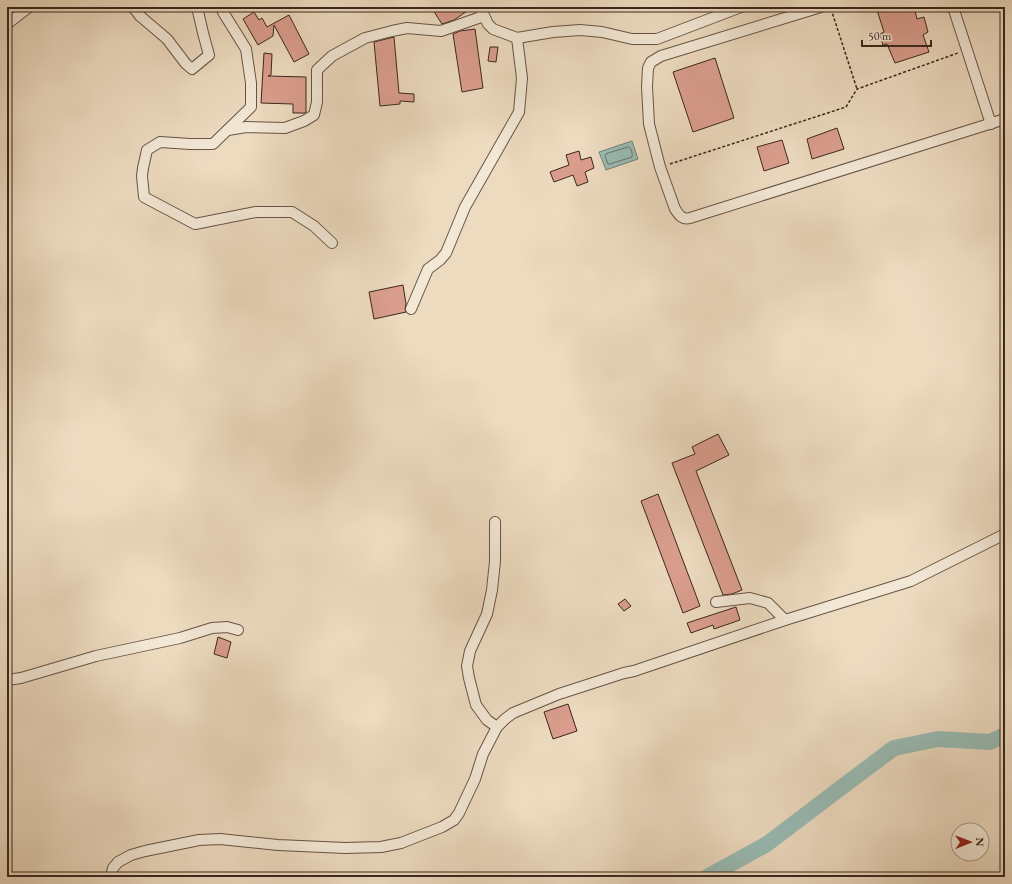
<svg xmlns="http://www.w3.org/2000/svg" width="1012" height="884" font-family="'EB Garamond',serif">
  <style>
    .water { fill: #99bbb4; stroke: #738078 }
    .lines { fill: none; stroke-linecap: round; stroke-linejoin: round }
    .shore { stroke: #6a7168; stroke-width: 1 }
    .river { stroke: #99bbb4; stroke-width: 16 }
    .building { fill: #db9e8e; stroke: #3a271d }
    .minor-casing { stroke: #675446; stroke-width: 12 }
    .path { stroke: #3a271d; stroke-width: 1.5; stroke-dasharray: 3 2; stroke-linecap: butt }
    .minor { stroke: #f3e8d6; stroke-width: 10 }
  </style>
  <rect width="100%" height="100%" fill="#eddbc0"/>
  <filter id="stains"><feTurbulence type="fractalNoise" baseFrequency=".005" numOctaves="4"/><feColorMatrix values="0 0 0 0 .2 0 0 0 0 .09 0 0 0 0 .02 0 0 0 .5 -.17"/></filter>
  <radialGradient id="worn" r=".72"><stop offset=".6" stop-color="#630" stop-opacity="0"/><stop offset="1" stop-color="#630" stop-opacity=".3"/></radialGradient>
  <!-- water -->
  <polygon class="water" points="632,141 638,159 606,170 599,152"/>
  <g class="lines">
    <!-- shore -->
    <path class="shore" d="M629,147C631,148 633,154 632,157L610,164H608L605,156L606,154Z"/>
    <!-- river -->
    <polyline class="river" points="707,877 767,844 838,790 894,748 938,739 990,742 1005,735"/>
  </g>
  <!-- building -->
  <g class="building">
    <polygon points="431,7 473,7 454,20 442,24"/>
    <polygon points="887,7 914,7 917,19 924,17 928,32 923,35 929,52 895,63 887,44 883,45 880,34 884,32 877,10"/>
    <polygon points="254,12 259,20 262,18 267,27 289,15 309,54 294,62 274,25 273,36 258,45 243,19"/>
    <polygon points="475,29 483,88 462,92 453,34 460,31"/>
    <polygon points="394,37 399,93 414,94 414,102 400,101 400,104 380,106 374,42"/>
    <polygon points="490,47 498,47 496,62 488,61"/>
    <polygon points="264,53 272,54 271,75 268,76 306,77 306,112 304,113 293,113 293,104 261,103"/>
    <polygon points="715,58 734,118 693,132 673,72"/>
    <polygon points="837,128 844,149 812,159 807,139"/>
    <polygon points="782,140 789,163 764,171 757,147"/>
    <polygon points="579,151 581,160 591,157 594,168 585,172 588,182 577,186 573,175 554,182 550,172 569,165 566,155"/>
    <polygon points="403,285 406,304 405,309 406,312 374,319 369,292"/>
    <polygon points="718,434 729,455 696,471 742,590 732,594 723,595 672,463 695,454 692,447"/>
    <polygon points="658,494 700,606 683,613 641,501"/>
    <polygon points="625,599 631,606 624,611 618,604"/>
    <polygon points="736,607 740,620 714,629 713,625 691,633 687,623"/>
    <polygon points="218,637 231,642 227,658 214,654"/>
    <polygon points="568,704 577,731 553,739 544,712"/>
  </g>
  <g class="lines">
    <!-- minor casing -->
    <g class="minor-casing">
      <g id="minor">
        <polyline points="133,7 140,16 167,39 186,64 192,69 209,55 203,33 197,7"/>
        <polyline points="221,7 223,12 246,49 251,83 251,107 213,144 190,144 160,142 147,150 143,168 142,176 144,197 195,224 256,212 292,212 314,226 332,243"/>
        <polyline points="480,7 488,24 493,29 517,38 553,32 580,30 602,32 632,39 657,39 741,7"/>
        <path d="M821,7L661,56L651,62L648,68L647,87L649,124L660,167L675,209C679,215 682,220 690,218L1005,119"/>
        <polyline points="953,7 991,124"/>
        <polyline points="7,24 29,7"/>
        <polyline points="228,130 246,127 285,128 304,121 314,115 317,102 317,70 332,56 365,38 392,31 407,28 441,31 484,16"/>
        <polyline points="411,309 428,269 440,260 446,253 465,207 519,112 522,78 517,38"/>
        <polyline points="495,522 495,561 492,590 487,614 470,651 467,666 469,678 476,705 487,720 497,727"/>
        <polyline points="716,602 750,598 768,603 785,620"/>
        <polyline points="7,680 21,678 96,656 180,638 212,628 227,627 238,630"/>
        <polyline points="111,877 113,868 118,862 131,855 145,851 199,840 220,839 278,845 345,848 381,847 401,843 442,827 454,820 459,813 475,779 483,754 497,727 505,719 513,713 559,694 624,673 634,671 785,620 911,581 1005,534"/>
      </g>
    </g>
    <!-- path -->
    <g class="path">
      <polyline points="831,9 857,89"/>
      <polyline points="670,164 846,107 857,89 958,53"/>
    </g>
    <!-- minor -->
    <use href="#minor" class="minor"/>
  </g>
  <!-- margin -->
  <rect width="1012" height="884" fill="none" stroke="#eddbc0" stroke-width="24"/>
  <rect x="8" y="8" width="996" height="868" fill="none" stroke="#3a271d" stroke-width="2"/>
  <rect x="12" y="12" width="988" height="860" fill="none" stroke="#3a271d"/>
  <!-- north arrow -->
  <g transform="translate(970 842) rotate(89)"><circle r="19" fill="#f3e8d6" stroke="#a99b8c"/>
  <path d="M0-3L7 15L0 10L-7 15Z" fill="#8f2418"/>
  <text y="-6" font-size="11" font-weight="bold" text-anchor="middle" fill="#3a271d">N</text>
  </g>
  <!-- scale -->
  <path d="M862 40v6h69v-6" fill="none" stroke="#3a271d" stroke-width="2"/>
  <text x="868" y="40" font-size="12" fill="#3a271d" stroke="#f3e8d6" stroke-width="3" paint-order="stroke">50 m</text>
  <rect width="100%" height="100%" filter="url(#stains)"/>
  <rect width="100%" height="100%" fill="url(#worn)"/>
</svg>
